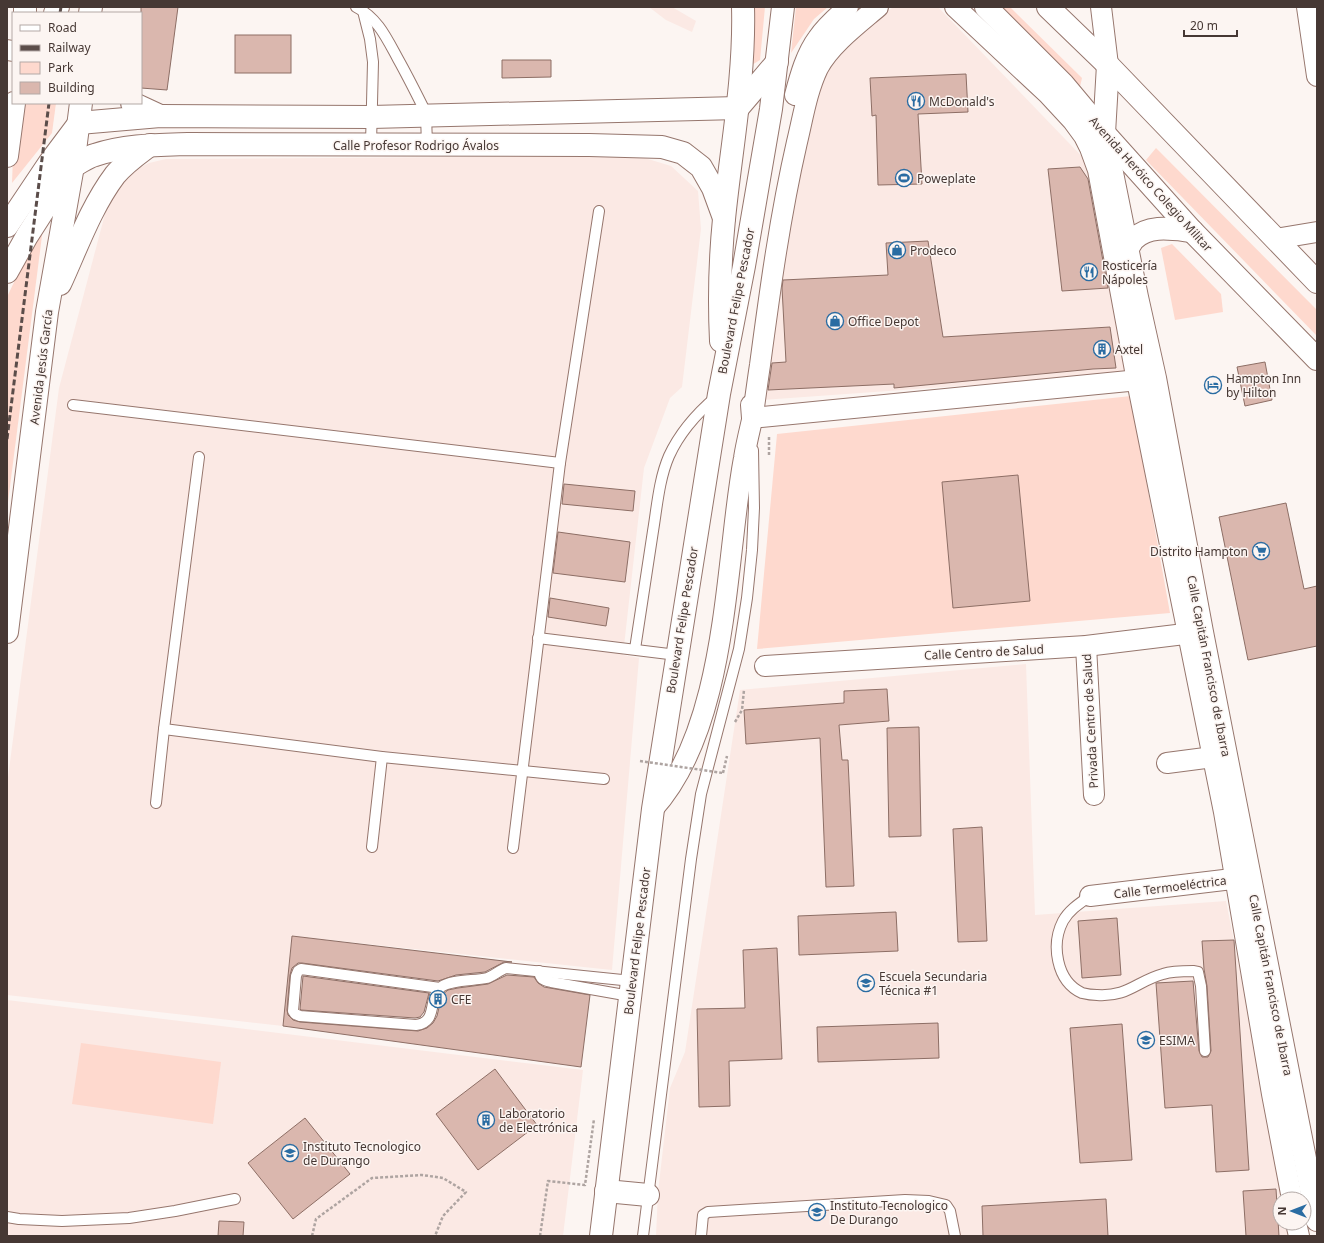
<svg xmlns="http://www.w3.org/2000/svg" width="1324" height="1243" font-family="'Noto Sans',sans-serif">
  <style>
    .built { fill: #fbe9e4 }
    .green { fill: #fed9ce }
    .building { fill: #dab7ae; stroke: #8d6e65 }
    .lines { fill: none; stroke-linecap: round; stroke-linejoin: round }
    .service-casing { stroke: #96766d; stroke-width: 12 }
    .minor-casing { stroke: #96766d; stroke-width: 22 }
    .tertiary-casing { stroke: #96766d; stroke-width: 24 }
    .primary-casing { stroke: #96766d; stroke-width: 24 }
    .path { stroke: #aea4a1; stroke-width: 2.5; stroke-dasharray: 3 2; stroke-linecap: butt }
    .service { stroke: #fff; stroke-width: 10 }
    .minor { stroke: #fff; stroke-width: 20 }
    .tertiary { stroke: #fff; stroke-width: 22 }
    .primary { stroke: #fff; stroke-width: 22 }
    .rail { stroke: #5b4d4a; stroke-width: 3; stroke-dasharray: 6 3; stroke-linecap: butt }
    .path-bridge { stroke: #aea4a1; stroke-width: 2.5; stroke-dasharray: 3 2; stroke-linecap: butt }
    .labels { text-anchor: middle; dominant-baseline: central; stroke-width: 3; stroke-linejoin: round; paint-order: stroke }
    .poi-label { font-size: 12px; fill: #463834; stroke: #fcf5f2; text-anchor: start }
    .street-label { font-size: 12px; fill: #463834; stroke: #fcf5f2 }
  </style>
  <rect width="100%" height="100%" fill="#fcf5f2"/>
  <!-- built -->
  <g class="built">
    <polygon points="649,7 672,7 696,21 692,32 666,20"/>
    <polygon points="893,7 938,7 1092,167 1126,374 761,400 803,129 834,56"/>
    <polygon points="638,156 671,166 698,191 701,229 682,387 670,398 644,468 623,655 639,658 612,970 292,936 283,1026 7,995 7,785 59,388 105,214 114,192 124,180 135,170 149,163 166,159"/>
    <polygon points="1026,664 1035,915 1226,901 1285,1199 1280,1199 1280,1223 1289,1223 1292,1236 656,1236 658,1192 670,1088 685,1052 740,690"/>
    <polygon points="7,1000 583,1070 563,1236 7,1236"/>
  </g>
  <!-- green -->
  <g class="green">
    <polygon points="751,7 765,7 760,60 750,66"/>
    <polygon points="796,7 828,7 814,19 791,53"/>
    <polygon points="994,7 1010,7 1082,78 1079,91"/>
    <polygon points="20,103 56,103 52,133 12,183 14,129"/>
    <polygon points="1156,148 1317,310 1317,336 1146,160"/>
    <polygon points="44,219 44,220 7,510 7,297"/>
    <polygon points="1172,244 1221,294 1223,312 1175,320 1161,248"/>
    <polygon points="1131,396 1170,613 757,649 777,434"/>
    <polygon points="81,1043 221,1062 213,1124 72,1104"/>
  </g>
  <!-- building -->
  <g class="building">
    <polygon points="141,7 178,7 167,90 141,88"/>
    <rect x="235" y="35" width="56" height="38"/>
    <polygon points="502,60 551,60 551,77 502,78"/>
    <polygon points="966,74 968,112 918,114 922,184 878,185 876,115 872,116 870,78"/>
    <polygon points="1080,167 1088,179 1108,288 1062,291 1048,169"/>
    <polygon points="928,241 943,337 1110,327 1116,368 1093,369 894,388 894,384 768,390 772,363 786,362 782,288 783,280 888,275 886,243"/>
    <polygon points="1265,362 1272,400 1245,406 1237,367"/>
    <polygon points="1018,475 1030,601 953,608 942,482"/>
    <polygon points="564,484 635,491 633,511 562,504"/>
    <polygon points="1286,503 1304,589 1317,586 1317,646 1248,660 1219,517"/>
    <polygon points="558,532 630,542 625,582 553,573"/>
    <polygon points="550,598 609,608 606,626 548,617"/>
    <polygon points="887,689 889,721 839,725 842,760 848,760 854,886 826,887 820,738 746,744 744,710 844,703 844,691"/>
    <polygon points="919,727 921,836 889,837 887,728"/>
    <polygon points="982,827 987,941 958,942 953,829"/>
    <polygon points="896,912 898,951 799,955 798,916"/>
    <polygon points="1117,918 1121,975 1082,978 1078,921"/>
    <polygon points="292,936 512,962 504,962 485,972 456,975 438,981 302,963 298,963 292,968 290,975 287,1010 288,1015 293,1020 300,1022 418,1031 427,1028 433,1023 437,1016 442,995 448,990 458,988 488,984 507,975 534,977 538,983 544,987 590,995 581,1067 283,1026"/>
    <polygon points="1234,940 1249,1170 1216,1172 1212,1105 1165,1108 1156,983 1193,981 1199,1051 1202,1057 1208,1057 1211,1051 1207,986 1204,969 1202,941"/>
    <polygon points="777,948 782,1059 729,1061 730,1106 699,1107 697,1009 745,1008 743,950"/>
    <polygon points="303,976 429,993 424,1012 420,1017 415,1018 301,1010 300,1009"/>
    <polygon points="938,1023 939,1058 818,1062 817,1027"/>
    <polygon points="1122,1024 1132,1160 1080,1163 1070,1028"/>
    <polygon points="495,1069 537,1125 478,1170 436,1114"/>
    <polygon points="305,1118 350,1174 293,1219 248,1163"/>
    <polygon points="1276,1189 1279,1236 1246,1236 1243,1191"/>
    <polygon points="1106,1199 1108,1236 983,1236 982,1206"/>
    <polygon points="219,1221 244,1222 243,1236 218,1236"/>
  </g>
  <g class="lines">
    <!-- service casing -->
    <g class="service-casing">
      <g id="service">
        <path d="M356,7C378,18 387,39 398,59C407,75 415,91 423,107L426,115L427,145"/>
        <polyline points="363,11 370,39 373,62 371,144"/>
        <polyline points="73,405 560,463"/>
        <polyline points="538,638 677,655"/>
        <path d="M635,649C641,610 647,570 653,531C657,507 659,479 669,456C680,432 696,414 716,397"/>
        <polyline points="164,729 382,757 604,779"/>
        <polyline points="156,803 164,729 199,457"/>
        <polyline points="372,847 382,757"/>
        <polyline points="513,848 560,463 599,211"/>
        <path d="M1090,896C1080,903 1069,910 1063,921C1051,944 1056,981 1082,993C1086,994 1092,995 1097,995C1128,997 1137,981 1163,974C1172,971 1184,971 1193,971L1198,972L1201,986L1205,1051"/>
        <path d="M539,971C540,979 543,980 551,982L630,996"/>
        <path d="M440,988L301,969L298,971L296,976L293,1011L295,1014L300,1016L416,1025C439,1022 427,998 441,987C452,979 474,981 487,978C493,976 500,970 506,968L632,981"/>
        <polyline points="7,1217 19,1219 62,1221 129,1218 175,1211 235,1199"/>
        <polyline points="643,1236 691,859 701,794 739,649 747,598 752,550 754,508 753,450"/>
        <polyline points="701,1236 703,1215 708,1212 905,1200 929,1201 946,1205 950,1211 955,1236"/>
      </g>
    </g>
    <!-- minor casing -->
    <g class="minor-casing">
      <g id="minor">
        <polyline points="955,7 1048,94 1073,121 1084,136 1090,148 1098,170 1137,381 1224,812 1272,1094 1292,1199"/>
        <polyline points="1101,7 1108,65"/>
        <polyline points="1307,7 1317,76"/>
        <polyline points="7,50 13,51"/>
        <path d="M795,95C800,76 806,54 818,38C826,26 837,17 848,7"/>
        <polyline points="1275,239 1317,232"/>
        <polyline points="751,405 752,418 1149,379"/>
        <polyline points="1086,646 1094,795"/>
        <polyline points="765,666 1086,646 1201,632"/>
        <polyline points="1167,763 1213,757"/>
        <path d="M653,809C713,743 723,624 733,539C736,512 739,485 744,458C746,445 749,433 752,420C755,402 757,384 760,365C770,290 780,216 797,142C803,117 807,91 818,68C830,45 858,24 878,7"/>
        <polyline points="1090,896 1249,877"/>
        <polyline points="1296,1223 1299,1236"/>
      </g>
    </g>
    <!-- tertiary casing -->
    <g class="tertiary-casing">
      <g id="tertiary">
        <polyline points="25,13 25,7"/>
        <polyline points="1108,65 1104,133 1137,297 1155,378 1202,632 1317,1220"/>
        <polyline points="79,123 160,116 371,117 738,108"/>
        <polyline points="7,156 14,103"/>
        <path d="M73,166C80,163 87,157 95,155C125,145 157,145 188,144L589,145L662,147L683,153L701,167L713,188L724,218"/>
      </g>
    </g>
    <!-- primary casing -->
    <g class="primary-casing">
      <g id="primary">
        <polyline points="986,7 1063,84 1104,133 1192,231 1317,359"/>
        <polyline points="1048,7 1108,65 1317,282"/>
        <polyline points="55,13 58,7"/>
        <polyline points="90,13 91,7"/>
        <polyline points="132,103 160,116"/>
        <polyline points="738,108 777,62"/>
        <polyline points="7,226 50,162 77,126"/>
        <path d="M1127,250C1129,247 1131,242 1134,239C1149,224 1173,229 1192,231"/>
        <polyline points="7,272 27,236 68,172"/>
        <path d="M60,284C77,247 91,207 115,175C125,163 138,154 150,145"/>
        <path d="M721,341C719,300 720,259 724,219C731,149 745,78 743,7"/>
        <polyline points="7,632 47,312 73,166 81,103"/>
        <polyline points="606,1191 648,1195"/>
        <polyline points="601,1236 653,809 719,394 744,266 771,109 783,7"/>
      </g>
    </g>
    <!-- path -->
    <g class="path">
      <polyline points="769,455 769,436"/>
      <polyline points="735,722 742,710 744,690"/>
      <polyline points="723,773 727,756"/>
      <polyline points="312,1236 316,1219 372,1178 422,1175 443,1178 466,1192 443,1216 435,1236"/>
      <polyline points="540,1236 548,1181 585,1185 594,1119"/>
    </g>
    <!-- service -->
    <use href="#service" class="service"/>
    <!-- minor -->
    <use href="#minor" class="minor"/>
    <!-- tertiary -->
    <use href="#tertiary" class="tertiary"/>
    <!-- primary -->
    <use href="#primary" class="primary"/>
    <!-- rail -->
    <g class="rail">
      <polyline points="60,13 61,7"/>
      <polyline points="7,439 49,103"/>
    </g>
    <!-- path-bridge -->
    <polyline class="path-bridge" points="640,761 723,773"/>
  </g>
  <!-- icons -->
  <defs>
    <g id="restaurant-ring" transform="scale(0.9)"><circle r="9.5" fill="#fcf5f2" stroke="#2a6ca2" stroke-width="1.5"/><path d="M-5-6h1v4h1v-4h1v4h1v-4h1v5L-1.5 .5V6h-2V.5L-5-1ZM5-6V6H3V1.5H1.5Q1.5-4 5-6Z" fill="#2a6ca2"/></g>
    <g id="stadium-ring" transform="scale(0.9)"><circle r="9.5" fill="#fcf5f2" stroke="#2a6ca2" stroke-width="1.5"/><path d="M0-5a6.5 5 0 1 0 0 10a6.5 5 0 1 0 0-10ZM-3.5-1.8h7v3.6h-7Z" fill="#2a6ca2"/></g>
    <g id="shop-ring" transform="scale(0.9)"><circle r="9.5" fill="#fcf5f2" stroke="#2a6ca2" stroke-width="1.5"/><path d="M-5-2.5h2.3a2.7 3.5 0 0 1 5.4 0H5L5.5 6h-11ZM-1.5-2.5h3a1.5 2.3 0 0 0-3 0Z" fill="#2a6ca2"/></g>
    <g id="building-ring" transform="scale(0.9)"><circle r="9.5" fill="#fcf5f2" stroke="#2a6ca2" stroke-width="1.5"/><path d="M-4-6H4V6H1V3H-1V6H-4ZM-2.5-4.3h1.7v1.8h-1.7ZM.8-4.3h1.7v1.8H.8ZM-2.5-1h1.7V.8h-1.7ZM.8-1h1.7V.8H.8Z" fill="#2a6ca2"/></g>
    <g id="hotel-ring" transform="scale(0.9)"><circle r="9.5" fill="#fcf5f2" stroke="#2a6ca2" stroke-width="1.5"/><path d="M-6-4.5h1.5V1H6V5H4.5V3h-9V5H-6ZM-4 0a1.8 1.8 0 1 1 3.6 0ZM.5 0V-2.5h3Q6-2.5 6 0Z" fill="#2a6ca2"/></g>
    <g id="supermarket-ring" transform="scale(0.9)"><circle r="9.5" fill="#fcf5f2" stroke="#2a6ca2" stroke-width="1.5"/><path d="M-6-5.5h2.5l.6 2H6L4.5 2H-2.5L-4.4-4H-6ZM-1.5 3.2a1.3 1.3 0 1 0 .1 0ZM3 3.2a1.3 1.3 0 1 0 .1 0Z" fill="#2a6ca2"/></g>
    <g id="school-ring" transform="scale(0.9)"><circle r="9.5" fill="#fcf5f2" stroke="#2a6ca2" stroke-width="1.5"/><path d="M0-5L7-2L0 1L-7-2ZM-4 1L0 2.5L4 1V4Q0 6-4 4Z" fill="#2a6ca2"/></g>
    <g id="university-ring" transform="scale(0.9)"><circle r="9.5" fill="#fcf5f2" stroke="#2a6ca2" stroke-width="1.5"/><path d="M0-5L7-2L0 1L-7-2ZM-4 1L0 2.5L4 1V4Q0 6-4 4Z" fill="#2a6ca2"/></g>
  </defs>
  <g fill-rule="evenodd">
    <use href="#restaurant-ring" x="916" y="101"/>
    <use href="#stadium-ring" x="904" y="178"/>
    <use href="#shop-ring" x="897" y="250"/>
    <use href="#restaurant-ring" x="1089" y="272"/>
    <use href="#shop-ring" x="835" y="321"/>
    <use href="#building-ring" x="1102" y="349"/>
    <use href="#hotel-ring" x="1213" y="385"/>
    <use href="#supermarket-ring" x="1261" y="551"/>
    <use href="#school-ring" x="866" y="983"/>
    <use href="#building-ring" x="438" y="999"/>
    <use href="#school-ring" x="1146" y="1040"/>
    <use href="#building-ring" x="486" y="1120"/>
    <use href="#university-ring" x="290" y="1153"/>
    <use href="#university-ring" x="817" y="1212"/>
  </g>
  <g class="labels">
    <!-- poi labels -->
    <g class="poi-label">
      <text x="929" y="101">McDonald's</text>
      <text x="917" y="178">Poweplate</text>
      <text x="910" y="250">Prodeco</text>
      <text x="1102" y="265">Rosticería<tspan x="1102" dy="14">Nápoles</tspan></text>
      <text x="848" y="321">Office Depot</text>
      <text x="1115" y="349">Axtel</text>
      <text x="1226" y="378">Hampton Inn<tspan x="1226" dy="14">by Hilton</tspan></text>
      <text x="1248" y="551" text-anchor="end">Distrito Hampton</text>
      <text x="879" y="976">Escuela Secundaria<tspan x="879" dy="14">Técnica #1</tspan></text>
      <text x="451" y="999">CFE</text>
      <text x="1159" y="1040">ESIMA</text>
      <text x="499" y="1113">Laboratorio<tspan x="499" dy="14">de Electrónica</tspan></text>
      <text x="303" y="1146">Instituto Tecnologico<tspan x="303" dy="14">de Durango</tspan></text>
      <text x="830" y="1205">Instituto Tecnologico<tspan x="830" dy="14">De Durango</tspan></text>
    </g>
    <!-- street labels -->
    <g class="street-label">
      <text x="416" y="145">Calle Profesor Rodrigo Ávalos</text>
      <text transform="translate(1151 184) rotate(48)">Avenida Heróico Colegio Militar</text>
      <text transform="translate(736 301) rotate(-79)">Boulevard Felipe Pescador</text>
      <text transform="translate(41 367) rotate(-83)">Avenida Jesús García</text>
      <text transform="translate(682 620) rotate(-81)">Boulevard Felipe Pescador</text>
      <text transform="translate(984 652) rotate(-3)">Calle Centro de Salud</text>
      <text transform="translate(1209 666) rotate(79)">Calle Capitán Francisco de Ibarra</text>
      <text transform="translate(1090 721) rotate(-93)">Privada Centro de Salud</text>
      <text transform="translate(1170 887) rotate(-7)">Calle Termoeléctrica</text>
      <text transform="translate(637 941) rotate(-83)">Boulevard Felipe Pescador</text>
      <text transform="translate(1271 985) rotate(79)">Calle Capitán Francisco de Ibarra</text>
    </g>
  </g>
  <!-- border -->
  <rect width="1324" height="1243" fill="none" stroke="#463834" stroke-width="16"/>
  <!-- legend -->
  <rect x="12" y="12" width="130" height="92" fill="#fcf5f2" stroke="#b3a9a6"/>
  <rect x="20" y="25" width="20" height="6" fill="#ffffff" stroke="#b3a9a6"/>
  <text x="48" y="32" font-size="12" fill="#463834">Road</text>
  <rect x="20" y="45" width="20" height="6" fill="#5b4d4a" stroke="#b3a9a6"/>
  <text x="48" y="52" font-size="12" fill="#463834">Railway</text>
  <rect x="20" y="62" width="20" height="12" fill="#fed9ce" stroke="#b3a9a6"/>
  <text x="48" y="72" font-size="12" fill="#463834">Park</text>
  <rect x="20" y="82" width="20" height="12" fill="#dab7ae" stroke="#b3a9a6"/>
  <text x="48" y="92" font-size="12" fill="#463834">Building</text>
  <!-- north arrow -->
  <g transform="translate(1292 1211) rotate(270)"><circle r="19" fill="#fcf5f2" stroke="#b3a9a6"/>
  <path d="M0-3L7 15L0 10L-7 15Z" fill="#2a6ca2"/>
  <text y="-6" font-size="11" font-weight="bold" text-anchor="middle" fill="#463834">N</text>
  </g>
  <!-- scale -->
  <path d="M1184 30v6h53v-6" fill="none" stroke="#463834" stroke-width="2"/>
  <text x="1190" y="30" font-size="12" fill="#463834" stroke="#fcf5f2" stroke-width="3" paint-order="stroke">20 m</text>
</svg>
